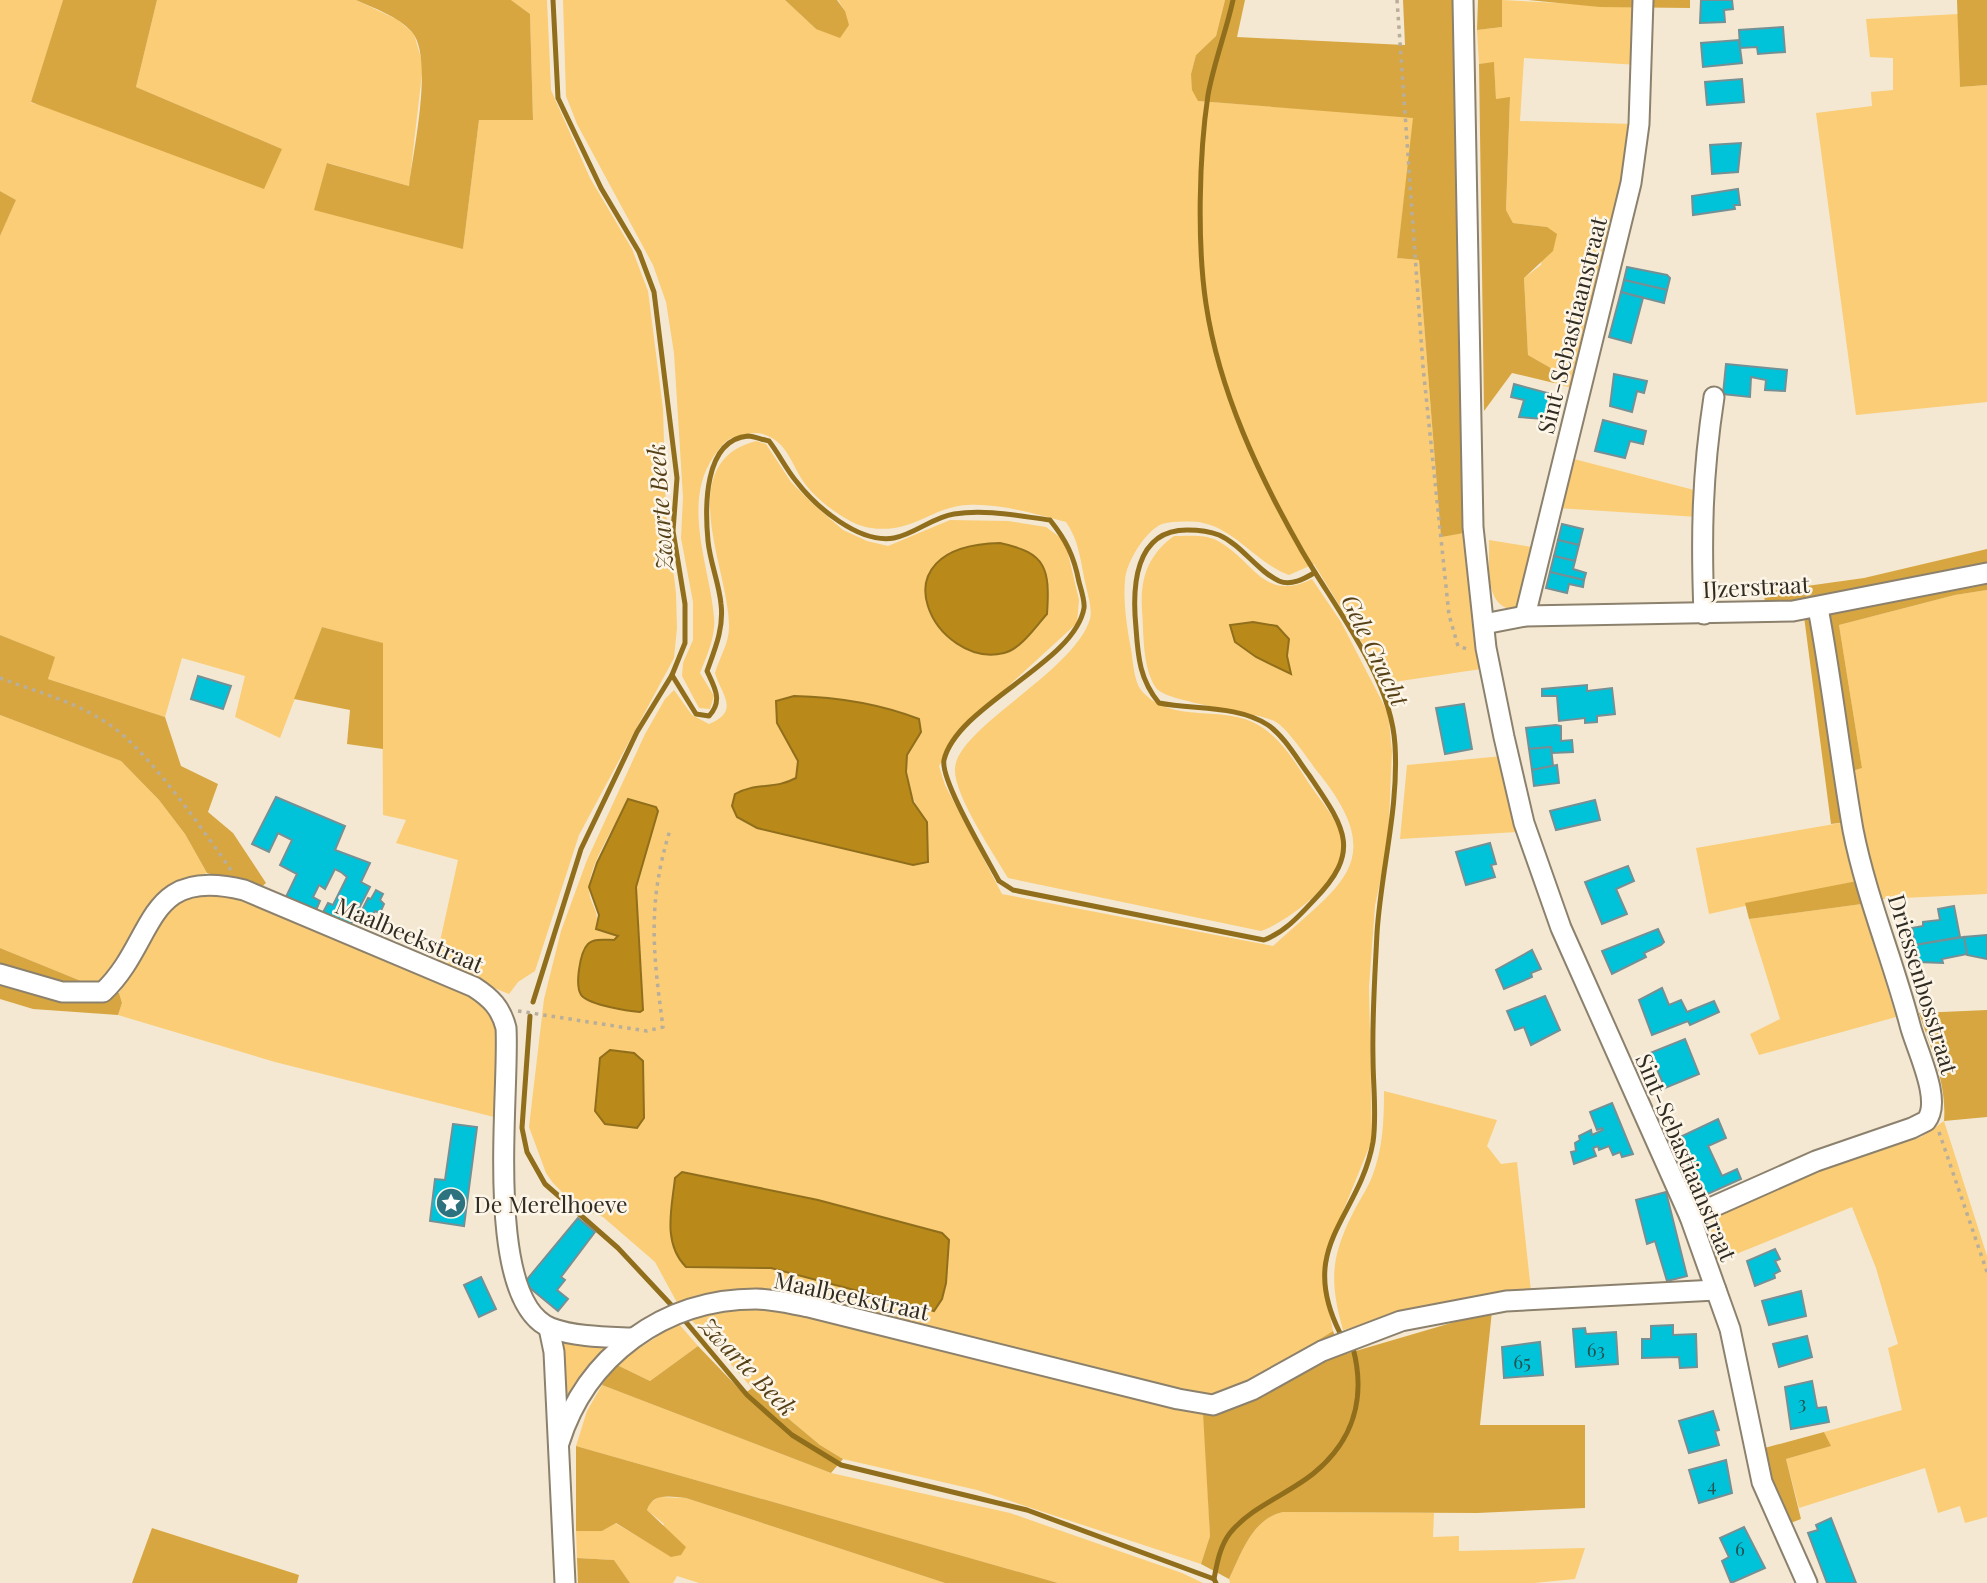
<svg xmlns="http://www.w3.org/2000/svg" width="1987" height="1583" font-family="'Playfair Display',serif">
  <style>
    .green { fill: #facd76; fill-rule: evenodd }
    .forest { fill: #d7a640 }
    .water { fill: #b98a19; stroke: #906e1c; stroke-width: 2 }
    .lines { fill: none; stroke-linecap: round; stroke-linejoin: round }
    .stream { stroke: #906e1c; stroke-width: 5 }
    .building { fill: #00c3da; stroke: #749095; stroke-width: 2 }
    .minor-casing { stroke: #8c816d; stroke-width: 23 }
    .path { stroke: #b8ae9c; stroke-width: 3.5; stroke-dasharray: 3.5 5; stroke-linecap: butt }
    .minor { stroke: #fff; stroke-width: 19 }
    .labels { text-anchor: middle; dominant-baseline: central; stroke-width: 5; stroke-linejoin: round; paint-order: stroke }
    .number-label { font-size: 19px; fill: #245251 }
    .street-label { font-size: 23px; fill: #302c23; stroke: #fdf6e8 }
    .poi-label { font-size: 23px; fill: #302c23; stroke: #fdf6e8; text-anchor: start }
    .water-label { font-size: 24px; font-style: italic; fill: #554017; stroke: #fdf6e8 }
  </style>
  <rect width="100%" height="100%" fill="#f4e8d2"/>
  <!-- green -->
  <g class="green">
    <polygon points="0,0 63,0 31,103 282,149 136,87 157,0 356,0 398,20 414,34 423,65 409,186 328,163 463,249 479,120 533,119 530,14 511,0 547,0 551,90 590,178 632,249 648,291 663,409 666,512 676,593 677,628 674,658 579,835 535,971 518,982 509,994 435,964 458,860 396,843 406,820 383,815 382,643 322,627 280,738 235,717 245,676 182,658 165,717 48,679 54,657 0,635 0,236 16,200 0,191"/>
    <path d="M563,0H785L816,29L845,11L838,0H1225L1216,36L1196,55L1191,74L1198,101L1414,117L1397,258L1419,260L1441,536L1464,533L1481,669L1387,683L1314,564L1289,575C1256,563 1235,528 1199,522C1190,521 1170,521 1162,524C1145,531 1126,563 1125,580C1123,602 1127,628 1131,649C1133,661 1134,681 1141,690C1171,726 1224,703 1260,726C1282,740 1295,762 1308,782C1320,801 1343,824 1343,847C1343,880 1289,921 1261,931L1008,878C994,854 953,794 955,768C958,727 1074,672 1090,619C1093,608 1086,589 1084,577C1080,557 1078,539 1066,522C1034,514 1000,503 967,505C931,507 913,534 871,528C849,526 814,498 803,481C790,461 787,442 763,434C754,431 741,435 732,438C724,441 719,449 714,456C681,503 710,567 714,617C716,636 707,655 700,673L714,696L710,709L699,708L682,676L683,663L693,640V602L681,538L683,497L674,353L666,302L653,265L577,124L566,96Z"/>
    <polygon points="1502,0 1637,7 1638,65 1524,58 1520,121 1635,124 1578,390 1554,383 1556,371 1528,355 1524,278 1541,265 1547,227 1513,223 1506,210 1510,98 1496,99 1494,63 1479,64 1477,30 1502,27"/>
    <polygon points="1958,14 1960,87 1987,85 1987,402 1856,415 1816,113 1872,106 1871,92 1893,90 1893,58 1870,57 1866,19"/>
    <path d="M756,441L766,444L791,482L813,504L843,530L867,541L888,546L950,520L1008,521L1046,527L1065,541L1079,600L1077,623L968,723L939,766L945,785L1002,894L1273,946C1340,884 1391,862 1317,771C1307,758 1286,725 1272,720C1249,711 1166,702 1156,688C1142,667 1144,634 1142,610C1140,578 1148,555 1174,536C1187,536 1204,534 1216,540C1255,560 1262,603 1312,579L1341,622L1388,713L1392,751L1388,843L1375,906L1369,987L1372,1140L1324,1258L1327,1301L1333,1331C1293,1355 1252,1384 1206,1397L826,1307L680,1308L655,1262L603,1217L578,1208L553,1183L546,1173L529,1127L544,999L561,931L587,860L645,734L665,699L674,690L692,715L709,724C741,711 721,694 715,673C719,658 729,644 729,627C730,571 671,463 756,441ZM1049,585L1047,614L1027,636ZM827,697L898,711L919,719C918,744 914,736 907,755C899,777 915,805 927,822L760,787L780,786L796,778L798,761L789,743ZM628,799L656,807L636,887L643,1010L640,1012L621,1010L579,990L582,964L596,940H614L618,936L599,931L596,925C600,910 589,904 589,889C589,864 617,823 628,799ZM682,1172L818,1200L933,1230L791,1272L750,1265L686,1267L671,1236L675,1178Z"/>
    <polygon points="1570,458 1698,491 1698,517 1557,508"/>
    <path d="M1489,540L1538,548L1523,604L1513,610C1483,605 1490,564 1489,540Z"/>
    <polygon points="1987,590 1987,894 1882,899 1868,863 1851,771 1862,768 1839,625 1955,595"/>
    <polygon points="0,715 121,761 159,800 185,834 207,873 179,883 107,982 86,983 0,948"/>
    <polygon points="1503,756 1517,832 1400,839 1407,765"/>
    <polygon points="1846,822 1857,881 1709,914 1696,848"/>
    <polygon points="228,891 475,994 500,1025 498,1118 275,1062 118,1015 122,1003 119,993 164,913 185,895"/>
    <polygon points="1862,904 1896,1017 1759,1055 1750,1034 1780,1019 1749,919"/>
    <path d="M1384,1091L1497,1120L1487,1146L1501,1164L1517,1162L1531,1291L1453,1301L1343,1330C1330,1283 1330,1259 1352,1215C1358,1202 1367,1190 1372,1177C1383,1148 1384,1122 1384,1091Z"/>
    <polygon points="1944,1121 1987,1256 1987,1517 1965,1523 1960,1506 1938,1513 1925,1468 1799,1508 1786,1459 1830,1446 1824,1432 1902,1410 1888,1348 1898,1344 1876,1268 1852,1207 1714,1263 1701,1222 1759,1188 1921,1137"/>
    <polygon points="762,1305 1204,1413 1210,1536 1201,1564 977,1490 843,1459 820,1445 752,1388 689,1317"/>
    <polygon points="678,1323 698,1346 650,1381 615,1364"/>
    <polygon points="565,1340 606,1344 607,1349 570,1403 563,1406 561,1344"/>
    <polygon points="602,1385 831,1473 1010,1513 1182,1573 1203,1583 1058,1583 576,1446 587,1411"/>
    <polygon points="659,1497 686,1498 945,1583 699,1583 677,1576 673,1583 630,1583 614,1560 577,1558 576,1531 602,1531 615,1523 654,1546 664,1524 647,1510 650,1503"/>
    <path d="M1283,1512L1434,1513L1433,1537L1459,1536V1551L1585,1548L1575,1579L1534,1583H1230L1229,1579C1242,1552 1252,1519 1283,1512Z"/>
  </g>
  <!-- forest -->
  <g class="forest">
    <polygon points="63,0 157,0 136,87 282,149 264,189 31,102"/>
    <path d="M356,0H511L530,14L533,120H479L463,249L314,210L327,163L409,186C413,152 434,58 412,32C398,16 375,9 356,0Z"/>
    <polygon points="785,0 837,0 845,11 849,25 840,38 816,29"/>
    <polygon points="1225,0 1245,0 1237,37 1405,45 1403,0 1455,0 1457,280 1464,533 1441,537 1419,260 1397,258 1413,118 1198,101 1192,90 1191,74 1196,55 1216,36"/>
    <polygon points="1478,0 1502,0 1502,27 1477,30"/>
    <polygon points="1528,0 1690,0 1690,8 1600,7"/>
    <polygon points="1957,0 1987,0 1987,85 1960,87"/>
    <polygon points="1494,62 1496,99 1510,97 1506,210 1513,223 1547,227 1557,234 1553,251 1524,278 1528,355 1556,371 1554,383 1512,373 1484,411 1479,64"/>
    <polygon points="0,191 16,200 0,236"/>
    <polygon points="1987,549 1987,590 1955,595 1839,625 1862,768 1839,775 1846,822 1831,824 1802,601 1765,604 1764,592 1864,578"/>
    <polygon points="322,627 383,643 383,749 347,744 350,710 294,699"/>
    <polygon points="0,635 55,657 48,679 165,717 181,766 218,784 208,812 233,833 266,883 259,889 207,873 185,834 159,800 121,761 0,715"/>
    <polygon points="1857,881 1862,904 1749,919 1745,903"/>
    <polygon points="0,948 86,983 119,993 122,1003 118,1015 33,1009 0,999"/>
    <path d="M1987,1010V1117L1944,1121C1947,1083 1931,1049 1919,1013Z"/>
    <path d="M1492,1311L1480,1425H1585V1508L1477,1513L1283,1512C1252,1519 1242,1552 1229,1579L1201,1564L1210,1536L1203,1413L1206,1397C1252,1384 1293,1355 1333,1331L1342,1355Z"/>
    <polygon points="698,1346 744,1394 752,1388 820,1445 843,1459 831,1473 602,1385 615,1364 650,1381"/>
    <polygon points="1824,1432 1831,1446 1786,1459 1801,1519 1788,1524 1761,1449"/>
    <path d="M576,1446L1058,1583H945L686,1498C671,1497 653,1492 647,1510L686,1547L681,1555L671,1557L616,1523L602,1531H576Z"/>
    <polygon points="152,1528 299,1575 297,1583 132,1583"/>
    <polygon points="577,1558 614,1560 630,1583 578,1583"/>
  </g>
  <!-- water -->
  <g class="water">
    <path d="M1000,543C1047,553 1050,569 1047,614C1036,626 1021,649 1004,653C937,670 869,546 1000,543Z"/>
    <polygon points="1253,622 1277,626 1289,639 1287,656 1291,674 1256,657 1235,642 1230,625"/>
    <path d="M794,696C836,697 880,704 919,719L921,732L907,755L906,772L913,802L927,822L928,862L913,865L757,828L737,817L732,806L735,794C756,782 774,790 796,778L798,761L777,723L776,701Z"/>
    <path d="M628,799L656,807L658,811L636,887L643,1010L640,1012C627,1011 591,1005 582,996C574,987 580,952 588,944C594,938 606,940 614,940L618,936L596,929L599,915L589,887L597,863Z"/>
    <polygon points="610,1050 634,1053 643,1061 644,1118 637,1128 605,1124 595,1111 600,1058"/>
    <path d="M682,1172L818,1200L942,1233L949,1240L946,1283L942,1299L934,1311L771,1268L686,1267C662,1243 672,1207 675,1178Z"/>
  </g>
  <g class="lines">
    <!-- stream -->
    <g class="stream">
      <path d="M1233,0C1226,32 1214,62 1208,95C1199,155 1197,244 1206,304C1219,391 1259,476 1302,551C1335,608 1391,677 1395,745C1399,808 1381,870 1377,933C1375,974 1372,1017 1373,1058C1373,1085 1377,1116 1373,1142C1359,1219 1296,1245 1340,1333"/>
      <path d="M672,675L696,714L709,716C723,701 715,688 707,671C715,649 724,628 721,604C719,583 710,562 708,541C705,509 703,440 748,436C754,436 763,440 769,441C779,454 786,469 796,481C816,507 859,544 894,538C915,534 933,517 954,514C986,509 1018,516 1050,520C1066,540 1074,556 1079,582C1081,589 1085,601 1084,608C1075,663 957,705 944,760C940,780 988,860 999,881L1013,890L1264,940C1285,932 1299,916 1314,900C1363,850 1344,827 1309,775C1297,759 1285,737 1268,725C1237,705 1195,710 1159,703C1140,680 1138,658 1136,628C1132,588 1134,530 1187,530C1197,530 1209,531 1219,535C1242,545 1257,571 1279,581C1291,586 1304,579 1314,573"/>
      <polyline points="533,1002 581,849 637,732 672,675 685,643 685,604 673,531 677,478 654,292 639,252 601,188 558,98 553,0"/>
      <polyline points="530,1016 522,1128 527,1152 545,1184 618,1248 675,1309 747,1395 792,1435 841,1465 1027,1510 1214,1579 1216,1583"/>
      <path d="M1214,1579C1217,1563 1220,1546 1230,1533C1252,1506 1287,1495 1314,1473C1354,1440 1366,1397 1353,1348"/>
    </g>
  </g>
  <!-- building -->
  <g class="building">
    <polygon points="1701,0 1732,0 1733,9 1724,10 1725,22 1700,23"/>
    <polygon points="1783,27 1785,52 1758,54 1757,47 1740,48 1739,30"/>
    <polygon points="1739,40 1742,63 1703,67 1701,43"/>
    <polygon points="1742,79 1744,102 1707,105 1705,82"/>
    <polygon points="1741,143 1738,172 1712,174 1710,145"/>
    <polygon points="1738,189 1740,205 1734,205 1735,209 1693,215 1692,196"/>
    <polygon points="1627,267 1667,275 1670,278 1667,290 1624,280"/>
    <polygon points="1624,280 1667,290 1664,303 1621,292"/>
    <polygon points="1621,292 1643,298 1631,343 1609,337"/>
    <polygon points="1726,364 1787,370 1785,391 1765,390 1766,380 1751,377 1750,397 1723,394"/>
    <polygon points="1614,374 1647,381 1644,393 1637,391 1632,412 1610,406"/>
    <polygon points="1514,384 1551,394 1544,419 1519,417 1524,400 1511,397"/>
    <polygon points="1603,420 1646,431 1643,444 1630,441 1625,458 1595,451"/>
    <polygon points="1562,524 1583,529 1579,545 1558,540"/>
    <polygon points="1558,540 1579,545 1575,561 1554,556"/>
    <polygon points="1554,556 1575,561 1573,569 1586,573 1584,580 1550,572"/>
    <polygon points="1550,572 1584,580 1583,587 1569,584 1567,593 1546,588"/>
    <polygon points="198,676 231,686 223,709 191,699"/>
    <polygon points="1587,685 1587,691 1612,688 1615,714 1597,716 1597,722 1585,723 1585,718 1559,721 1557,696 1542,696 1542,689"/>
    <polygon points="1464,704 1472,749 1445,754 1436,708"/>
    <polygon points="1556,725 1561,726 1561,741 1572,740 1573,752 1552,753 1551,747 1529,749 1526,728"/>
    <polygon points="1551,747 1553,766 1532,770 1529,749"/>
    <polygon points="1557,765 1559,783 1534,786 1532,770"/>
    <polygon points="276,797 345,826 335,850 370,863 361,882 370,887 347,932 320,918 328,903 333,905 347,877 341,872 335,869 325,889 319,885 313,897 320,901 314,915 284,901 297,874 280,865 292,840 278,833 269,852 252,844"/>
    <polygon points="1595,800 1600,820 1556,830 1550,811"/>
    <polygon points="1490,843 1496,864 1491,865 1495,877 1466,885 1456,852"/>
    <polygon points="1628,866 1634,881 1616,889 1627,914 1602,924 1585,882"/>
    <polygon points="376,890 383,894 380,900 384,904 380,913 375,911 372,916 362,910 368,898 371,899"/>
    <polygon points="1954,906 1960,937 1915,945 1912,928 1923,926 1923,922 1940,920 1938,909"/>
    <polygon points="1658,929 1664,942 1661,945 1644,953 1646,957 1612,974 1602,951"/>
    <polygon points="1987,935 1987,959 1967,955 1964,937"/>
    <polygon points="1964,937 1967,954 1942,959 1943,963 1918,962 1915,945"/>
    <polygon points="1532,950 1541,969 1531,973 1532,977 1504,989 1496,970"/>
    <polygon points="1662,988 1669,1005 1681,1000 1687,1012 1714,1001 1719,1012 1690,1025 1688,1021 1652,1035 1639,1000"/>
    <polygon points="1545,996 1560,1030 1531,1045 1524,1027 1515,1030 1507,1011"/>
    <polygon points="1685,1039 1699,1074 1665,1088 1650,1053"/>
    <polygon points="1612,1103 1633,1154 1622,1157 1620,1152 1613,1155 1609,1146 1599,1150 1598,1146 1593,1148 1596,1156 1574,1164 1571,1152 1576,1151 1575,1143 1580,1140 1579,1136 1591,1130 1592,1135 1603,1130 1602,1128 1597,1130 1590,1112"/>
    <polygon points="1718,1119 1726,1138 1708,1146 1722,1176 1737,1169 1741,1179 1701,1197 1678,1138"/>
    <polygon points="453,1124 477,1127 464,1226 430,1221 435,1179 445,1180"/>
    <polygon points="1666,1192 1687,1276 1667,1281 1655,1241 1647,1244 1636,1200"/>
    <polygon points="578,1218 595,1232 561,1277 565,1280 557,1290 568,1299 558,1311 524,1283"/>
    <polygon points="1775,1249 1780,1259 1775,1261 1780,1271 1774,1274 1775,1278 1755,1286 1747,1261"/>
    <polygon points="481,1277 496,1309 479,1317 464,1285"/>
    <polygon points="1801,1291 1806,1316 1769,1325 1762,1301"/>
    <polygon points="1673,1325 1673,1335 1696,1334 1697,1367 1680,1368 1679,1357 1642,1358 1642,1339 1651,1339 1651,1326"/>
    <polygon points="1585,1328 1586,1334 1616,1332 1618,1364 1576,1367 1573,1329"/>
    <polygon points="1807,1336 1812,1357 1779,1367 1773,1344"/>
    <polygon points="1540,1342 1543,1375 1504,1378 1502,1347"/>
    <polygon points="1812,1381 1817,1408 1826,1407 1829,1422 1791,1429 1785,1387"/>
    <polygon points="1713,1411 1719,1430 1715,1431 1719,1445 1689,1453 1679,1421"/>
    <polygon points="1726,1460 1732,1493 1699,1503 1689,1470"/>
    <polygon points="1831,1518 1856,1583 1827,1583 1808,1533 1818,1530 1816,1525"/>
    <polygon points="1744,1527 1765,1568 1731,1583 1722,1561 1729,1557 1720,1538"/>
  </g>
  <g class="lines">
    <!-- minor casing -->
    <g class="minor-casing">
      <g id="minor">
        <polyline points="1463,0 1473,527 1486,648 1504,737 1524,823 1561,928 1690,1217 1730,1329 1762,1482 1807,1583"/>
        <path d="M1704,614C1701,536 1702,475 1714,397"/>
        <polyline points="1525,616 1631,183 1639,124 1643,0"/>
        <polyline points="1484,624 1525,616 1793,611 1987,573"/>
        <path d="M0,974L62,992H103C157,941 143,865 244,890L474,987C491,998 501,1008 506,1028C510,1090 482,1301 551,1328C575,1337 606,1337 631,1338"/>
        <path d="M1690,1217L1816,1161L1912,1128L1926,1121C1943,1101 1916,1049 1910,1025C1893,960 1866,896 1853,830C1840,756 1832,682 1818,608"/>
        <polyline points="549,1328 554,1352 565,1583"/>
        <path d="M559,1443C586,1356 664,1299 756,1299C773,1299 792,1304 809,1307L1178,1399L1213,1405L1252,1390L1322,1351L1401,1321L1506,1301L1716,1290"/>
      </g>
    </g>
    <!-- path -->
    <g class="path">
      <polyline points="1397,0 1423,367 1449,615 1458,646 1467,649"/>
      <path d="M0,678C39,693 85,704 118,731C154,760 204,831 231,870"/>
      <path d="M518,1011L647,1031L663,1027C653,953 647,904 670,830"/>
      <polyline points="1939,1132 1987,1272"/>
    </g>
    <!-- minor -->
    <use href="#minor" class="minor"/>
  </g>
  <!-- icons -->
  <defs>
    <g id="sight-disc" transform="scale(1.575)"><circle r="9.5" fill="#2c737f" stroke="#fdf6e8"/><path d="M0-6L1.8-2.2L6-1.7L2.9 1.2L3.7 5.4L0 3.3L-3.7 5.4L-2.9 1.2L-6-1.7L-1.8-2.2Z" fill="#fff"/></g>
  </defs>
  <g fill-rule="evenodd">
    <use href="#sight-disc" x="451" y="1203"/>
  </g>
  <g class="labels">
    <!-- number labels -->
    <g class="number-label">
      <text x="1596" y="1349">63</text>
      <text x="1522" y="1361">65</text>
      <text x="1802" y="1402">3</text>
      <text x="1712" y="1484">4</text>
      <text x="1740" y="1548">6</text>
    </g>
    <!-- street labels -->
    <g class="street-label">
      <text transform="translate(1571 325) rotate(-76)">Sint-Sebastiaanstraat</text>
      <text transform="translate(1756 586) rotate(-3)">IJzerstraat</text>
      <text transform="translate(410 934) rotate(23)">Maalbeekstraat</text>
      <text transform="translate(1924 984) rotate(73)">Driessenbosstraat</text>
      <text transform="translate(1687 1157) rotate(67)">Sint-Sebastiaanstraat</text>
      <text transform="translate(852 1295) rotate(12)">Maalbeekstraat</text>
    </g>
    <!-- poi labels -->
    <g class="poi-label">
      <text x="474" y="1203">De Merelhoeve</text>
    </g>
    <!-- water labels -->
    <g class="water-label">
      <text transform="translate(659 507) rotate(-94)">Zwarte Beek</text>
      <text transform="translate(1376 650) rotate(64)">Gele Gracht</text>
      <text transform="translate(749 1366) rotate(46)">Zwarte Beek</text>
    </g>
  </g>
</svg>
